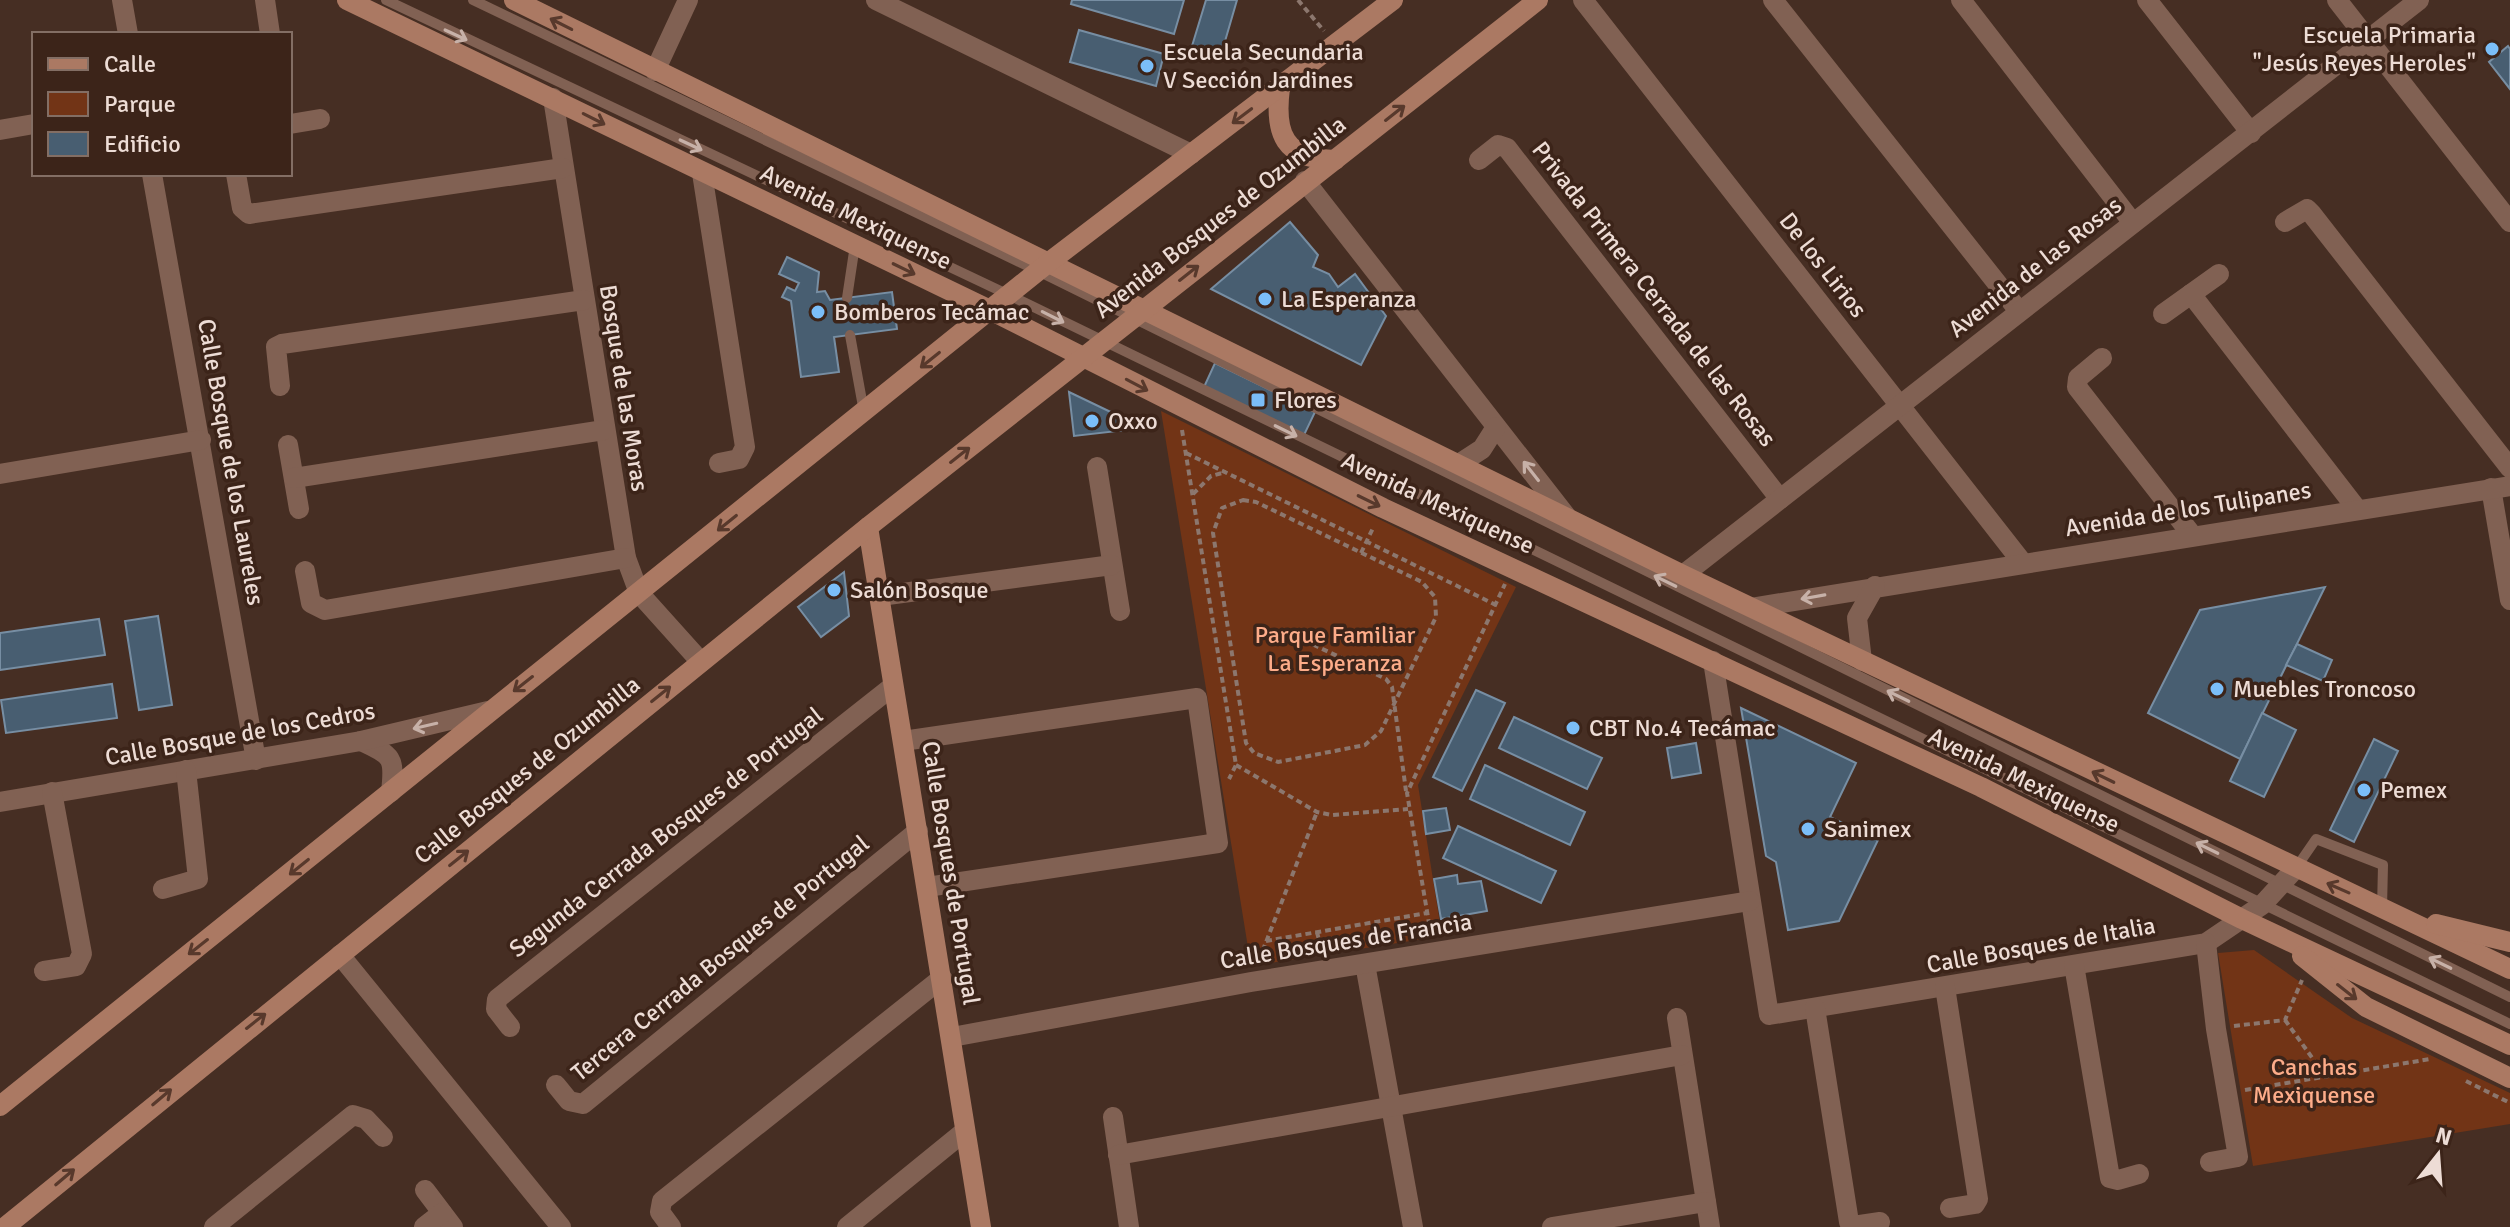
<svg xmlns="http://www.w3.org/2000/svg" width="2510" height="1227" font-family="Signika,sans-serif">
  <style>
    .green { fill: #723416 }
    .building { fill: #485e71; stroke: #778ea3; stroke-width: 2 }
    .lines { fill: none; stroke-linecap: round; stroke-linejoin: round }
    .path { stroke: #8c776e; stroke-width: 4; stroke-dasharray: 6 4; stroke-linecap: butt }
    .lane { stroke: #816153; stroke-width: 10 }
    .street { stroke: #816153; stroke-width: 20 }
    .secondary { stroke: #ab7963; stroke-width: 20 }
    .oneway { stroke: #58392c }
    .oneway2 { stroke: #c7b1a8 }
    .poi-dot { fill: #7bbef8; stroke: #3c2419; stroke-width: 3 }
    .labels { text-anchor: middle; dominant-baseline: central; stroke-width: 7; stroke-linejoin: round; paint-order: stroke }
    .poi-label { font-size: 24px; fill: #eddcd5; stroke: #3c2419; text-anchor: start }
    .street-label { font-size: 24px; fill: #eddcd5; stroke: #3c2419 }
    .park-label { font-size: 24px; fill: #fdac89; stroke: #3c2419 }
  </style>
  <rect width="100%" height="100%" fill="#462e23"/>
  <!-- green -->
  <g class="green">
    <polygon points="1161,411 1516,587 1418,785 1442,936 1251,966"/>
    <polygon points="2254,950 2352,1018 2510,1093 2510,1124 2253,1166 2218,953"/>
  </g>
  <!-- building -->
  <g class="building">
    <polygon points="1072,0 1184,0 1174,34 1071,4"/>
    <polygon points="1206,0 1237,0 1221,55 1192,46"/>
    <polygon points="1079,30 1164,54 1156,86 1070,62"/>
    <polygon points="2508,46 2510,49 2510,89 2489,62"/>
    <polygon points="1290,222 1318,255 1313,267 1329,274 1338,287 1355,274 1386,316 1361,365 1211,289"/>
    <polygon points="787,257 819,272 817,292 825,291 830,300 892,292 897,329 834,337 839,372 801,377 791,301 782,297 787,287 795,291 799,283 779,274"/>
    <polygon points="1215,363 1315,412 1304,435 1204,387"/>
    <polygon points="1069,392 1144,428 1074,436"/>
    <polygon points="844,572 849,616 821,637 798,607"/>
    <polygon points="2325,587 2240,759 2148,713 2200,610"/>
    <polygon points="158,616 172,705 139,710 125,621"/>
    <polygon points="99,619 105,655 0,670 0,633"/>
    <polygon points="2297,644 2332,660 2323,681 2286,665"/>
    <polygon points="112,684 117,718 6,733 1,700"/>
    <polygon points="1476,690 1505,703 1462,791 1433,777"/>
    <polygon points="1741,708 1856,763 1830,817 1878,840 1839,921 1788,930 1776,862 1766,856"/>
    <polygon points="2262,713 2296,730 2264,797 2230,781"/>
    <polygon points="1514,717 1602,758 1587,789 1499,748"/>
    <polygon points="2374,739 2398,751 2354,842 2330,830"/>
    <polygon points="1696,743 1701,773 1672,778 1667,748"/>
    <polygon points="1485,765 1585,812 1570,845 1470,799"/>
    <polygon points="1446,808 1450,830 1426,834 1423,811"/>
    <polygon points="1458,826 1556,871 1541,903 1443,858"/>
    <polygon points="1457,875 1458,884 1481,881 1487,911 1441,919 1434,879"/>
  </g>
  <g class="lines">
    <!-- path -->
    <g class="path">
      <polyline points="1298,0 1324,31"/>
      <polyline points="1182,430 1236,765 1229,779"/>
      <polyline points="1186,453 1496,605"/>
      <polyline points="1193,494 1211,476 1226,472"/>
      <polygon points="1243,500 1256,502 1422,582 1435,597 1436,617 1381,731 1365,745 1278,762 1254,753 1246,743 1213,533 1222,508"/>
      <polyline points="1361,553 1374,526"/>
      <polyline points="1295,636 1386,679 1392,687 1406,791"/>
      <polyline points="1236,765 1317,812 1332,815 1408,809"/>
      <polyline points="1317,932 1322,953"/>
      <polyline points="1431,935 1407,793 1505,584"/>
      <polyline points="1266,941 1427,913"/>
      <polyline points="1259,960 1317,812"/>
      <polyline points="2285,1020 2326,1077"/>
      <polyline points="2234,1026 2285,1020 2302,980"/>
      <polyline points="2466,1081 2510,1103"/>
      <polyline points="2245,1090 2430,1059"/>
    </g>
    <!-- lane -->
    <g class="lane">
      <polyline points="386,0 1009,295 2510,1024"/>
      <polyline points="473,0 1038,271 2510,997"/>
      <polyline points="847,298 855,245"/>
      <polyline points="850,335 864,412"/>
      <polyline points="2296,868 2316,839 2383,865 2382,908"/>
    </g>
    <!-- street -->
    <g class="street">
      <polyline points="122,0 128,34"/>
      <polyline points="265,0 270,34"/>
      <polyline points="876,0 1191,154"/>
      <polyline points="1583,0 2022,562"/>
      <polyline points="1773,0 2019,311"/>
      <polyline points="1961,0 2133,223"/>
      <polyline points="2147,0 2251,133"/>
      <polyline points="2337,0 2510,222"/>
      <polyline points="655,71 688,0"/>
      <polyline points="553,98 626,558 639,593 701,662"/>
      <polyline points="290,124 320,119"/>
      <polyline points="0,130 34,124"/>
      <polyline points="1479,160 1498,145 1507,148 1780,499"/>
      <polyline points="702,173 745,447 739,459 719,463"/>
      <polyline points="152,174 256,760"/>
      <polyline points="236,174 242,208 249,214 563,168"/>
      <polyline points="1305,181 1566,516"/>
      <polyline points="2285,222 2307,209 2311,213 2510,468"/>
      <polyline points="2191,294 2357,509"/>
      <polyline points="2163,314 2219,274"/>
      <polyline points="2102,358 2078,378 2077,387 2192,535"/>
      <polyline points="280,386 276,347 282,344 584,300"/>
      <polyline points="288,445 299,509"/>
      <polyline points="1459,464 1482,449 1496,427"/>
      <polyline points="1097,467 1120,611"/>
      <polyline points="0,474 201,440"/>
      <polyline points="294,478 604,430"/>
      <polyline points="2491,488 2510,600"/>
      <polyline points="305,571 311,603 325,610 626,558"/>
      <polyline points="1683,575 2419,0"/>
      <polyline points="880,596 1112,565"/>
      <polyline points="1750,608 2510,486"/>
      <polyline points="1713,661 1769,1015 2206,943 2262,905 2295,869"/>
      <polyline points="1862,661 1857,618 1875,586"/>
      <path d="M361,741C393,756 395,757 391,792"/>
      <polyline points="903,741 1197,698 1218,843 927,887"/>
      <polyline points="0,802 361,741 488,711"/>
      <polyline points="163,889 198,879 186,770"/>
      <polyline points="2206,943 2216,1029 2238,1157 2210,1162"/>
      <polyline points="340,955 561,1227"/>
      <polyline points="1365,964 1413,1227"/>
      <polyline points="2074,965 2110,1178 2118,1180 2139,1174"/>
      <polyline points="44,971 76,966 82,954 52,792"/>
      <polyline points="1945,987 1978,1199 1975,1204 1950,1208"/>
      <polyline points="1815,1008 1849,1222 1853,1226 1880,1222"/>
      <polyline points="1677,1018 1710,1227"/>
      <polyline points="510,1027 496,1009 497,999 893,686"/>
      <polyline points="952,1037 1251,982 1750,901"/>
      <polyline points="556,1085 569,1101 583,1104 918,831"/>
      <polyline points="1113,1117 1129,1227"/>
      <polyline points="1118,1155 1682,1055"/>
      <polyline points="425,1190 453,1227"/>
      <polyline points="214,1227 353,1115 366,1119 383,1137"/>
      <polyline points="424,1227 442,1213"/>
      <polyline points="671,1227 660,1212 662,1201 942,978"/>
      <polyline points="847,1227 965,1131"/>
      <polyline points="1552,1227 1706,1202"/>
    </g>
    <!-- secondary -->
    <g class="secondary">
      <polyline points="347,0 990,310 1383,508 1981,787 2242,919 2510,1045"/>
      <polyline points="514,0 1683,575 2510,969"/>
      <path d="M1280,88C1274,134 1284,159 1335,160"/>
      <polyline points="868,527 981,1227"/>
      <polyline points="2436,924 2510,942"/>
      <polyline points="2302,956 2366,1007 2510,1078"/>
      <polyline points="0,1106 1048,263 1393,0"/>
      <polyline points="5,1227 868,527 1538,0"/>
    </g>
  </g>
  <!-- one-way arrows -->
  <defs><path id="oneway-shaft" d="M-6 0H5M1.5-3L5.5 0L1.5 3" fill="none" stroke-width="1.6" stroke-linecap="round" stroke-linejoin="round" transform="scale(2)"/></defs>
  <g class="oneway">
    <use href="#oneway-shaft" transform="translate(561 24) rotate(-153)"/>
    <use href="#oneway-shaft" transform="translate(1395 113) rotate(-38)"/>
    <use href="#oneway-shaft" transform="translate(1242 116) rotate(143)"/>
    <use href="#oneway-shaft" transform="translate(594 119) rotate(27)"/>
    <use href="#oneway-shaft" transform="translate(904 269) rotate(26)"/>
    <use href="#oneway-shaft" transform="translate(1189 273) rotate(-38)"/>
    <use href="#oneway-shaft" transform="translate(930 360) rotate(141)"/>
    <use href="#oneway-shaft" transform="translate(1137 385) rotate(28)"/>
    <use href="#oneway-shaft" transform="translate(960 455) rotate(-38)"/>
    <use href="#oneway-shaft" transform="translate(1369 501) rotate(26)"/>
    <use href="#oneway-shaft" transform="translate(727 523) rotate(141)"/>
    <use href="#oneway-shaft" transform="translate(523 684) rotate(142)"/>
    <use href="#oneway-shaft" transform="translate(661 694) rotate(-39)"/>
    <use href="#oneway-shaft" transform="translate(2103 777) rotate(-154)"/>
    <use href="#oneway-shaft" transform="translate(459 858) rotate(-39)"/>
    <use href="#oneway-shaft" transform="translate(299 867) rotate(141)"/>
    <use href="#oneway-shaft" transform="translate(2338 888) rotate(-156)"/>
    <use href="#oneway-shaft" transform="translate(198 947) rotate(142)"/>
    <use href="#oneway-shaft" transform="translate(2347 992) rotate(38)"/>
    <use href="#oneway-shaft" transform="translate(256 1021) rotate(-38)"/>
    <use href="#oneway-shaft" transform="translate(162 1097) rotate(-40)"/>
    <use href="#oneway-shaft" transform="translate(65 1177) rotate(-40)"/>
  </g>
  <g class="oneway2">
    <use href="#oneway-shaft" transform="translate(456 35) rotate(25)"/>
    <use href="#oneway-shaft" transform="translate(691 145) rotate(25)"/>
    <use href="#oneway-shaft" transform="translate(1053 317) rotate(27)"/>
    <use href="#oneway-shaft" transform="translate(1286 431) rotate(26)"/>
    <use href="#oneway-shaft" transform="translate(1531 471) rotate(-128)"/>
    <use href="#oneway-shaft" transform="translate(1665 581) rotate(-154)"/>
    <use href="#oneway-shaft" transform="translate(1813 597) rotate(170)"/>
    <use href="#oneway-shaft" transform="translate(1898 696) rotate(-154)"/>
    <use href="#oneway-shaft" transform="translate(425 726) rotate(167)"/>
    <use href="#oneway-shaft" transform="translate(2207 848) rotate(-154)"/>
    <use href="#oneway-shaft" transform="translate(2440 963) rotate(-154)"/>
  </g>
  <!-- markers -->
  <g class="poi-dot">
    <circle cx="2492" cy="49" r="8"/>
    <circle cx="1147" cy="66" r="8"/>
    <circle cx="1265" cy="299" r="8"/>
    <circle cx="818" cy="312" r="8"/>
    <rect x="1250" y="392" width="16" height="16" rx="4"/>
    <circle cx="1092" cy="421" r="8"/>
    <circle cx="834" cy="590" r="8"/>
    <circle cx="2217" cy="689" r="8"/>
    <circle cx="1573" cy="728" r="8"/>
    <circle cx="2364" cy="790" r="8"/>
    <circle cx="1808" cy="829" r="8"/>
  </g>
  <g class="labels">
    <!-- poi labels -->
    <g class="poi-label">
      <text x="2476" y="35" text-anchor="end">Escuela Primaria<tspan x="2476" dy="28">"Jesús Reyes Heroles"</tspan></text>
      <text x="1163" y="52">Escuela Secundaria<tspan x="1163" dy="28">V Sección Jardines</tspan></text>
      <text x="1281" y="299">La Esperanza</text>
      <text x="834" y="312">Bomberos Tecámac</text>
      <text x="1274" y="400">Flores</text>
      <text x="1108" y="421">Oxxo</text>
      <text x="850" y="590">Salón Bosque</text>
      <text x="2233" y="689">Muebles Troncoso</text>
      <text x="1589" y="728">CBT No.4 Tecámac</text>
      <text x="2380" y="790">Pemex</text>
      <text x="1824" y="829">Sanimex</text>
    </g>
    <!-- street labels -->
    <g class="street-label">
      <text transform="translate(856 217) rotate(26)">Avenida Mexiquense</text>
      <text transform="translate(1220 217) rotate(-38)">Avenida Bosques de Ozumbilla</text>
      <text transform="translate(1823 265) rotate(52)">De los Lirios</text>
      <text transform="translate(2035 267) rotate(-38)">Avenida de las Rosas</text>
      <text transform="translate(1654 294) rotate(52)">Privada Primera Cerrada de las Rosas</text>
      <text transform="translate(624 388) rotate(81)">Bosque de las Moras</text>
      <text transform="translate(231 462) rotate(80)">Calle Bosque de los Laureles</text>
      <text transform="translate(1438 503) rotate(25)">Avenida Mexiquense</text>
      <text transform="translate(2188 509) rotate(-9)">Avenida de los Tulipanes</text>
      <text transform="translate(240 734) rotate(-10)">Calle Bosque de los Cedros</text>
      <text transform="translate(527 770) rotate(-39)">Calle Bosques de Ozumbilla</text>
      <text transform="translate(2024 780) rotate(26)">Avenida Mexiquense</text>
      <text transform="translate(666 832) rotate(-38)">Segunda Cerrada Bosques de Portugal</text>
      <text transform="translate(951 873) rotate(81)">Calle Bosques de Portugal</text>
      <text transform="translate(1346 941) rotate(-9)">Calle Bosques de Francia</text>
      <text transform="translate(2041 945) rotate(-10)">Calle Bosques de Italia</text>
      <text transform="translate(720 958) rotate(-39)">Tercera Cerrada Bosques de Portugal</text>
    </g>
    <!-- park labels -->
    <g class="park-label">
      <text x="1335" y="635">Parque Familiar<tspan x="1335" dy="28">La Esperanza</tspan></text>
      <text x="2314" y="1067">Canchas<tspan x="2314" dy="28">Mexiquense</tspan></text>
    </g>
  </g>
  <!-- legend -->
  <rect x="32" y="32" width="260" height="144" fill="#3c2419" stroke="#836e64" stroke-width="2"/>
  <rect x="48" y="58" width="40" height="12" fill="#ab7963" stroke="#836e64" stroke-width="2"/>
  <text x="104" y="72" font-size="24" fill="#eddcd5">Calle</text>
  <rect x="48" y="92" width="40" height="24" fill="#723416" stroke="#836e64" stroke-width="2"/>
  <text x="104" y="112" font-size="24" fill="#eddcd5">Parque</text>
  <rect x="48" y="132" width="40" height="24" fill="#485e71" stroke="#836e64" stroke-width="2"/>
  <text x="104" y="152" font-size="24" fill="#eddcd5">Edificio</text>
  <!-- north arrow -->
  <g transform="translate(2438 1155) rotate(17)" stroke="#3c2419" stroke-width="6" paint-order="stroke">
  <path d="M0-6L14 30L0 20L-14 30Z" fill="#eddcd5"/>
  <text y="-12" font-size="22" font-weight="bold" text-anchor="middle" fill="#eddcd5">N</text>
  </g>
</svg>
